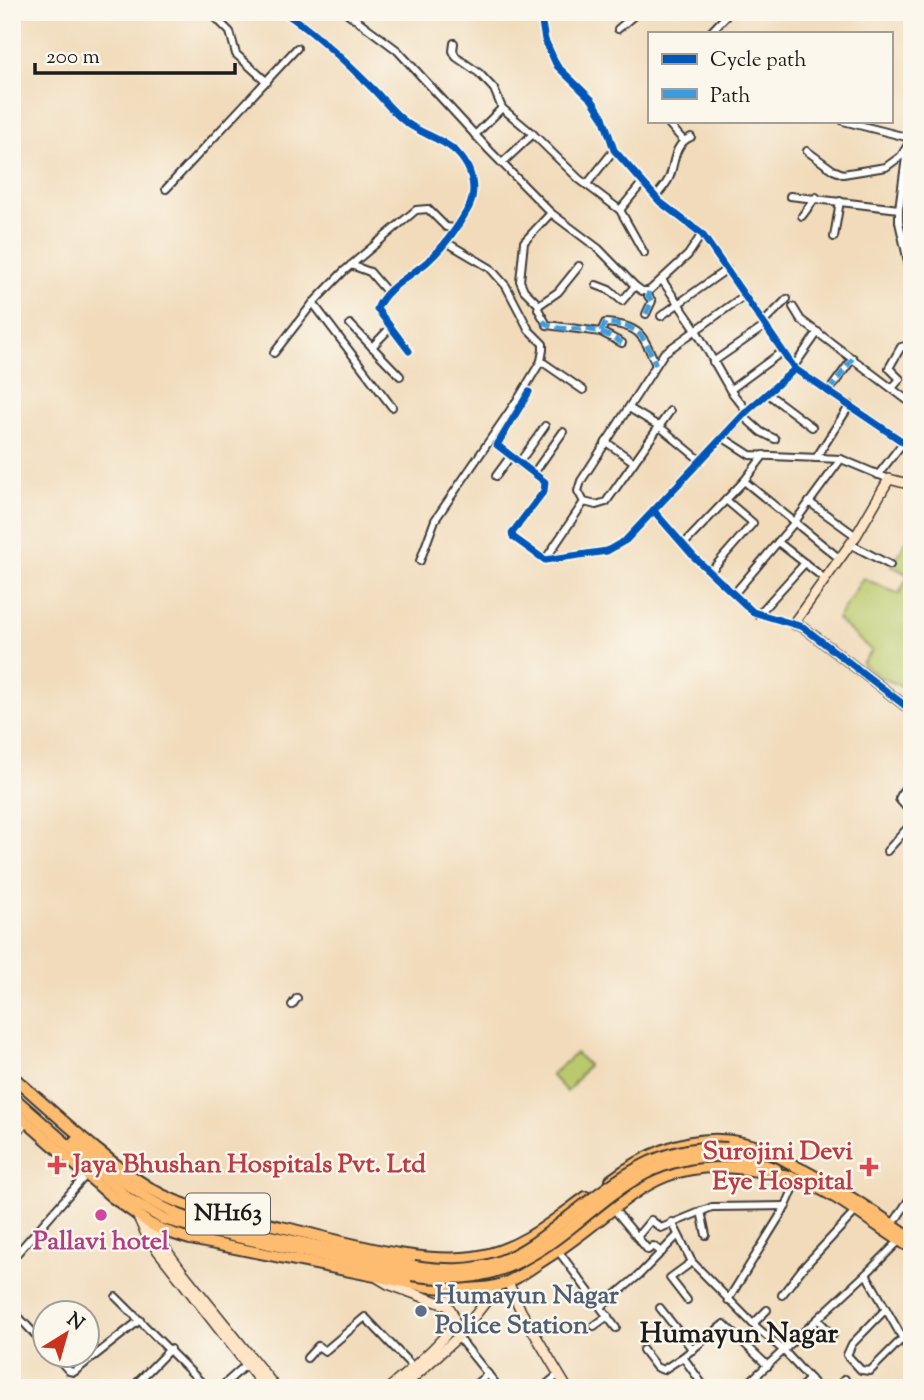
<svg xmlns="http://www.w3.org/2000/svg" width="924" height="1400" font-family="'Sorts Mill Goudy',serif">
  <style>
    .green { fill: #bac96c; stroke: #6b7244; stroke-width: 2 }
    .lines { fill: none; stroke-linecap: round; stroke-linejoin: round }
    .street-casing { stroke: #3c3934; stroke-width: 10 }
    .secondary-casing { stroke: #3c3934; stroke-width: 12 }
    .highway-casing { stroke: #3c3934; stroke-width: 14 }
    .street { stroke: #fff; stroke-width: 6 }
    .secondary { stroke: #ffe4c6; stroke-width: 9 }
    .highway { stroke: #febc70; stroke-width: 10 }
    .highway-bridge-casing { stroke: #3c3934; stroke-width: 14; stroke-linecap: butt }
    .highway-bridge { stroke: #febc70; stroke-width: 10 }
    .quiet { stroke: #3c9bdf; stroke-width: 5; stroke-dasharray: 10 5; stroke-linecap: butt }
    .cycleway-casing { stroke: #fbf7ec; stroke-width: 11 }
    .cycleway { stroke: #0057b8; stroke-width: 7 }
    .health-dot { fill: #e0444e; stroke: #fbf7ec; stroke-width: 2.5 }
    .hotel-dot { fill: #d1479c; stroke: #fbf7ec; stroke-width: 2.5 }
    .service-dot { fill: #5c6f8a; stroke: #fbf7ec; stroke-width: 2.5 }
    .labels { text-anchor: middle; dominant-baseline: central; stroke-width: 5; stroke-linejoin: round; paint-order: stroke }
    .shield { fill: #fbf7ec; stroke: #5f5e5a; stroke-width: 2 }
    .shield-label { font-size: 24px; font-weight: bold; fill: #1c1c1c }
    .health-label { font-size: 26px; font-weight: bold; fill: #be3a42; stroke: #fbf7ec; text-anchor: end }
    .hotel-label { font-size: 26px; font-weight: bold; fill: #b23c85; stroke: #fbf7ec }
    .service-label { font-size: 26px; font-weight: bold; fill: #4e5e75; stroke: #fbf7ec; text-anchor: start }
    .neighbourhood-label { font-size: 28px; font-weight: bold; fill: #1c1c1c; stroke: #fbf7ec }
  </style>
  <rect width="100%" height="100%" fill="#fbf7ec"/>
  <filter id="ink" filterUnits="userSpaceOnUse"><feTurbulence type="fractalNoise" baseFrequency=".0143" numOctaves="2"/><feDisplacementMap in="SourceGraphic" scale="14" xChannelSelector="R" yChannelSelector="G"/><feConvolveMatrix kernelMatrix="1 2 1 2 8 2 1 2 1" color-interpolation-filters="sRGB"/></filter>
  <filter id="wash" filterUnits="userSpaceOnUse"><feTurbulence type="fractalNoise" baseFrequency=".00686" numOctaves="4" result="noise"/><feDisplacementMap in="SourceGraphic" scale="28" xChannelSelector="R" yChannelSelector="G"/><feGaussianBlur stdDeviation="1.57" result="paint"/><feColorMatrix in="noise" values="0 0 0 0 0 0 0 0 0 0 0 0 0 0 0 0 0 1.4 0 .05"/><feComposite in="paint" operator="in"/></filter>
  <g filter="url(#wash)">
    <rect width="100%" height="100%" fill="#f1dbbb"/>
    <!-- green -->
    <g class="green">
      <polygon points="912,531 912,691 880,677 862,663 872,651 837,619 863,578 899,594 909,575 892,566"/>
      <polygon points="576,1053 588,1065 567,1092 551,1075"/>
    </g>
  </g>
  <g filter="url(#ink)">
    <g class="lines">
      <!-- street casing -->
      <g class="street-casing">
        <g id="street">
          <polyline points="210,12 230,32 236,54 267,82"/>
          <path d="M283,12C312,29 349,65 373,89C384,100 394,114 407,123C426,137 450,140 464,161C473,174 476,192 469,207C459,225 443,248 427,262C411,276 385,288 377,309L409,351"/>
          <polyline points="346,12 397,50 490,151 551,213 599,249 635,286 642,291 649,291"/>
          <polyline points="540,12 545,40 557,66 592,100 603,117 614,150 660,202 702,234 795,369 912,448"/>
          <polyline points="618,29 638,12"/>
          <polyline points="710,33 728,14 727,12"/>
          <polyline points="454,43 453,51 456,57 479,73 494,89 502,108 533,134 579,179 620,210 644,253"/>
          <polyline points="843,121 910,138"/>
          <polyline points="669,124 683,140"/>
          <polyline points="475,135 502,108"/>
          <polyline points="907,150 899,209 899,222 909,266"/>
          <polyline points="807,151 833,170 843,174 886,167 901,156 912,138"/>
          <polyline points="502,163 533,134"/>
          <polyline points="587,184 614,150"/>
          <polyline points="166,189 297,48"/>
          <path d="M656,196C661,190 667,184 670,176C675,161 674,144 691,137"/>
          <polyline points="790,196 899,209"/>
          <polyline points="620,210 643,182"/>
          <polyline points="551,213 524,242 520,281 524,290 539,305 538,309 547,325 601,332 622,343"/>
          <polyline points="802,216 816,197"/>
          <polyline points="834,237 840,201"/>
          <polyline points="351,265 370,272 388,293"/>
          <polyline points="662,280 693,325 730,390 747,411"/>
          <polyline points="596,285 609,290 622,301 635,286"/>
          <polyline points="649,291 688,255 702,234"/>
          <polyline points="313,303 392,407"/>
          <polyline points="539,305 558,292 579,266"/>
          <polyline points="793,307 801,320 907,400"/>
          <polyline points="646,314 652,301 648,296 649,291"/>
          <polyline points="661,316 727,269"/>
          <polyline points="763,323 787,299"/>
          <polyline points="350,324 400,376"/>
          <path d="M601,332L605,323C640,325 643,335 656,365"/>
          <polyline points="372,347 390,328"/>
          <polyline points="274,353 313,303 344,271 416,210 428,209 446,227 454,228"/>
          <polyline points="541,361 583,390"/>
          <polyline points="713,362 765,326"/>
          <polyline points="794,366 818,332"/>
          <polyline points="893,387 900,379 889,368 901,347 905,346 912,350"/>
          <polyline points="730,390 783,351"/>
          <polyline points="829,391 853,358"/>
          <polyline points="529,392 497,445 545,482 544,491 512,533 513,537 545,560 607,551 626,540 747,411 795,369"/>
          <polyline points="768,394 812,427"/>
          <polyline points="629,408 660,427 700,460"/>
          <polyline points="670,411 606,502 596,505 584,502 578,491 581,481 664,353 745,295"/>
          <polyline points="743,416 761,432 775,439"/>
          <polyline points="722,437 750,455 841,459 889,479"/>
          <polyline points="606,442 634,462"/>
          <polyline points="816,458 850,405"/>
          <polyline points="519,463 545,426"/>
          <polyline points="534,473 563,432"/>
          <polyline points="878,475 912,431"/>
          <polyline points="496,476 510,457"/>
          <polyline points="744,481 840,559"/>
          <polyline points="809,502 856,536"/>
          <polyline points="653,510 694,557 753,612 793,624"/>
          <polyline points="778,542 825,579"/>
          <polyline points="684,544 744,481 764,455"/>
          <polyline points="850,544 890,565"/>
          <polyline points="545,560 584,502"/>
          <polyline points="420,561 435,520 520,396 541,361 543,350 543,344 529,330 506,286 490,268 446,242"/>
          <polyline points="710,572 753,523 726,500"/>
          <polyline points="734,594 794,523 841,459"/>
          <polyline points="758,615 805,563"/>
          <polyline points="912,775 899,799 912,814"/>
          <polyline points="887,851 912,823"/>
          <polyline points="292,1005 297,998"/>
          <polyline points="613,1208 648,1250 653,1246 662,1252"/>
          <polyline points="701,1211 706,1235"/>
          <polyline points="672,1222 692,1262 753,1324 784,1351 818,1388"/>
          <polyline points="893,1224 912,1195"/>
          <polyline points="637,1237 651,1220 661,1228 712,1207 786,1206"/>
          <polyline points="556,1248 616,1328"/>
          <polyline points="12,1259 87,1174"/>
          <polyline points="866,1274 911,1353"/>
          <polyline points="782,1295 802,1269 856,1211"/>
          <polyline points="116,1297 207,1388"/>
          <polyline points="687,1300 670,1278 692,1262"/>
          <polyline points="728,1300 786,1206 798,1178"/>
          <polyline points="601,1307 639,1275 678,1235"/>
          <polyline points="660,1308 693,1350"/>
          <polyline points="886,1309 852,1344 847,1355 861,1370 870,1371 903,1338"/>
          <polyline points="12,1310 46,1346"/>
          <polyline points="818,1320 833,1335"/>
          <polyline points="753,1324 767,1310"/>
          <polyline points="594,1326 608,1316"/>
          <polyline points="458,1337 499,1388"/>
          <polyline points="643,1350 656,1367 663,1370 683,1357"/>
          <polyline points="54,1354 69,1371 74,1372 140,1320"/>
          <polyline points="307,1358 318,1346 325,1351 365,1317 413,1367"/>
          <polyline points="132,1388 170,1349"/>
          <polyline points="220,1388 248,1363"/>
          <polyline points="471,1388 488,1374"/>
          <polyline points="542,1388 559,1374"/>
          <polyline points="705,1388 683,1357 724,1324 768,1366"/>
          <polyline points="743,1388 866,1274 899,1241"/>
          <polyline points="800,1388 810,1379"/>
          <polyline points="836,1388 845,1379"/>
        </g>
      </g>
      <!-- secondary casing -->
      <g class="secondary-casing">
        <g id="secondary">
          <polyline points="912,485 889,479 856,536 793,624 803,627 912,711"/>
          <polyline points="12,1134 26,1122"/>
          <polyline points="137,1215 148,1238 265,1388"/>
          <polyline points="150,1224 156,1236 181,1270 276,1388"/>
          <path d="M378,1278L388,1284L448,1306C451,1310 454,1314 454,1320C452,1336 403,1376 389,1388"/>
          <polyline points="508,1282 521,1311 567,1388"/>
          <polyline points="402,1388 458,1337 499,1285"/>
        </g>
      </g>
      <!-- highway casing -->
      <g class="highway-casing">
        <g id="highway">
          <path d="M12,1076C57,1115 102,1159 153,1190C190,1212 240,1217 281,1227C340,1240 421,1267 480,1256C522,1248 553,1221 586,1197"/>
          <polyline points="12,1096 129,1199 163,1219 196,1228 412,1275"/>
          <path d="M12,1109L112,1197L150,1224L162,1230L190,1239L430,1287C453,1288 477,1291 499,1285C515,1281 531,1268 545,1259C624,1211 650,1150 757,1171C770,1173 786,1174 798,1179C839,1194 874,1226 912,1248"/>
          <path d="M76,1140C113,1173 146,1205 193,1220L414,1266"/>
          <polyline points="726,1156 756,1162 776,1169"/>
          <path d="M611,1180C657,1146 710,1127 765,1150C778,1155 790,1164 803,1170C841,1190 876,1213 912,1238"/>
        </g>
      </g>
      <!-- street -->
      <use href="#street" class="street"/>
      <!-- secondary -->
      <use href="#secondary" class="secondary"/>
      <!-- highway -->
      <use href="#highway" class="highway"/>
      <!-- highway-bridge casing -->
      <g class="highway-bridge-casing">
        <g id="highway-bridge">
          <path d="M414,1266C442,1270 471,1272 498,1262C520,1254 539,1240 557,1226C611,1184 655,1143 727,1148"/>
          <path d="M412,1275C443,1280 473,1280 502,1269C589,1236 619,1153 726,1156"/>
        </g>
      </g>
      <!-- highway-bridge -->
      <use href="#highway-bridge" class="highway-bridge"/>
      <!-- quiet -->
      <g class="quiet">
        <polyline points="646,314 652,301 648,296 649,291"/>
        <path d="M543,321C554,332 577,327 591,330C603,332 612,337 622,343"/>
        <path d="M601,332L605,323C640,325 643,335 656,365"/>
        <polyline points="829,391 853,358"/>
      </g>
      <!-- cycleway casing -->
      <g class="cycleway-casing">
        <g id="cycleway">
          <path d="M283,12C312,29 349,65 373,89C384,100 394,114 407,123C426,137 450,140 464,161C473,174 476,192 469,207C459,225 443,248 427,262C411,276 385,288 377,309L409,351"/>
          <polyline points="540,12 545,40 557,66 592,100 603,117 614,150 660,202 702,234 795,369 912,448"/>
          <polyline points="529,392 497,445 545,482 544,491 512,533 513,537 545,560 607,551 626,540 747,411 795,369"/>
          <polyline points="653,510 694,557 753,612 803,627 912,711"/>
        </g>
      </g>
      <!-- cycleway -->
      <use href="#cycleway" class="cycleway"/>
    </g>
  </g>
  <!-- markers -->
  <g class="health-dot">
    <path d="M53.5 1154.5h7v7h7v7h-7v7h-7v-7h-7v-7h7z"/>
    <path d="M865.5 1156.5h7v7h7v7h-7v7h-7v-7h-7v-7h7z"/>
  </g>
  <circle class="hotel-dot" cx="101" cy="1215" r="7"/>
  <circle class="service-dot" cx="421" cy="1311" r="7"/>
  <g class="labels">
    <!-- shield labels -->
    <rect class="shield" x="186" y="1193.5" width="84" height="41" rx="5"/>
    <g class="shield-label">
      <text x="228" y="1214">NH163</text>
    </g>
    <!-- health labels -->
    <g class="health-label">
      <text x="853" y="1152">Surojini Devi<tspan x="853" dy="30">Eye Hospital</tspan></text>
      <text x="73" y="1165" text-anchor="start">Jaya Bhushan Hospitals Pvt. Ltd</text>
    </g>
    <!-- hotel labels -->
    <g class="hotel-label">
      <text x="101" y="1242">Pallavi hotel</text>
    </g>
    <!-- service labels -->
    <g class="service-label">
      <text x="435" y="1296">Humayun Nagar<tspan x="435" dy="30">Police Station</tspan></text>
    </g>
    <!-- neighbourhood labels -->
    <g class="neighbourhood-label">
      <text x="739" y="1335">Humayun Nagar</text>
    </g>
  </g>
  <!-- margin -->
  <rect width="924" height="1400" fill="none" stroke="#fbf7ec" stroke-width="42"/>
  <!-- legend -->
  <rect x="648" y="32" width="245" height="91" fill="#fbf7ec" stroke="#a29f99" stroke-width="2"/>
  <rect x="662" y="54" width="35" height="10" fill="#0057b8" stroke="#a29f99" stroke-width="2"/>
  <text x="710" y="66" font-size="21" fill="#1c1c1c">Cycle path</text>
  <rect x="662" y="89" width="35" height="10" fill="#3c9bdf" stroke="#a29f99" stroke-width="2"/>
  <text x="710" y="102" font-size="21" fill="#1c1c1c">Path</text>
  <!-- north arrow -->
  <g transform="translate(66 1334) rotate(37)"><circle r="33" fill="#fbf7ec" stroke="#a29f99" stroke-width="2"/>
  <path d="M0-5L12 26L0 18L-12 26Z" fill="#c8321e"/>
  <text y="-10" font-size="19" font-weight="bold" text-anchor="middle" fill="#1c1c1c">N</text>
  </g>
  <!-- scale -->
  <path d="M35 63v10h200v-10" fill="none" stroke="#1c1c1c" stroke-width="3.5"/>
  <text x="46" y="63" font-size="21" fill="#1c1c1c" stroke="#fbf7ec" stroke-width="5" paint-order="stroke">200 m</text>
</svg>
